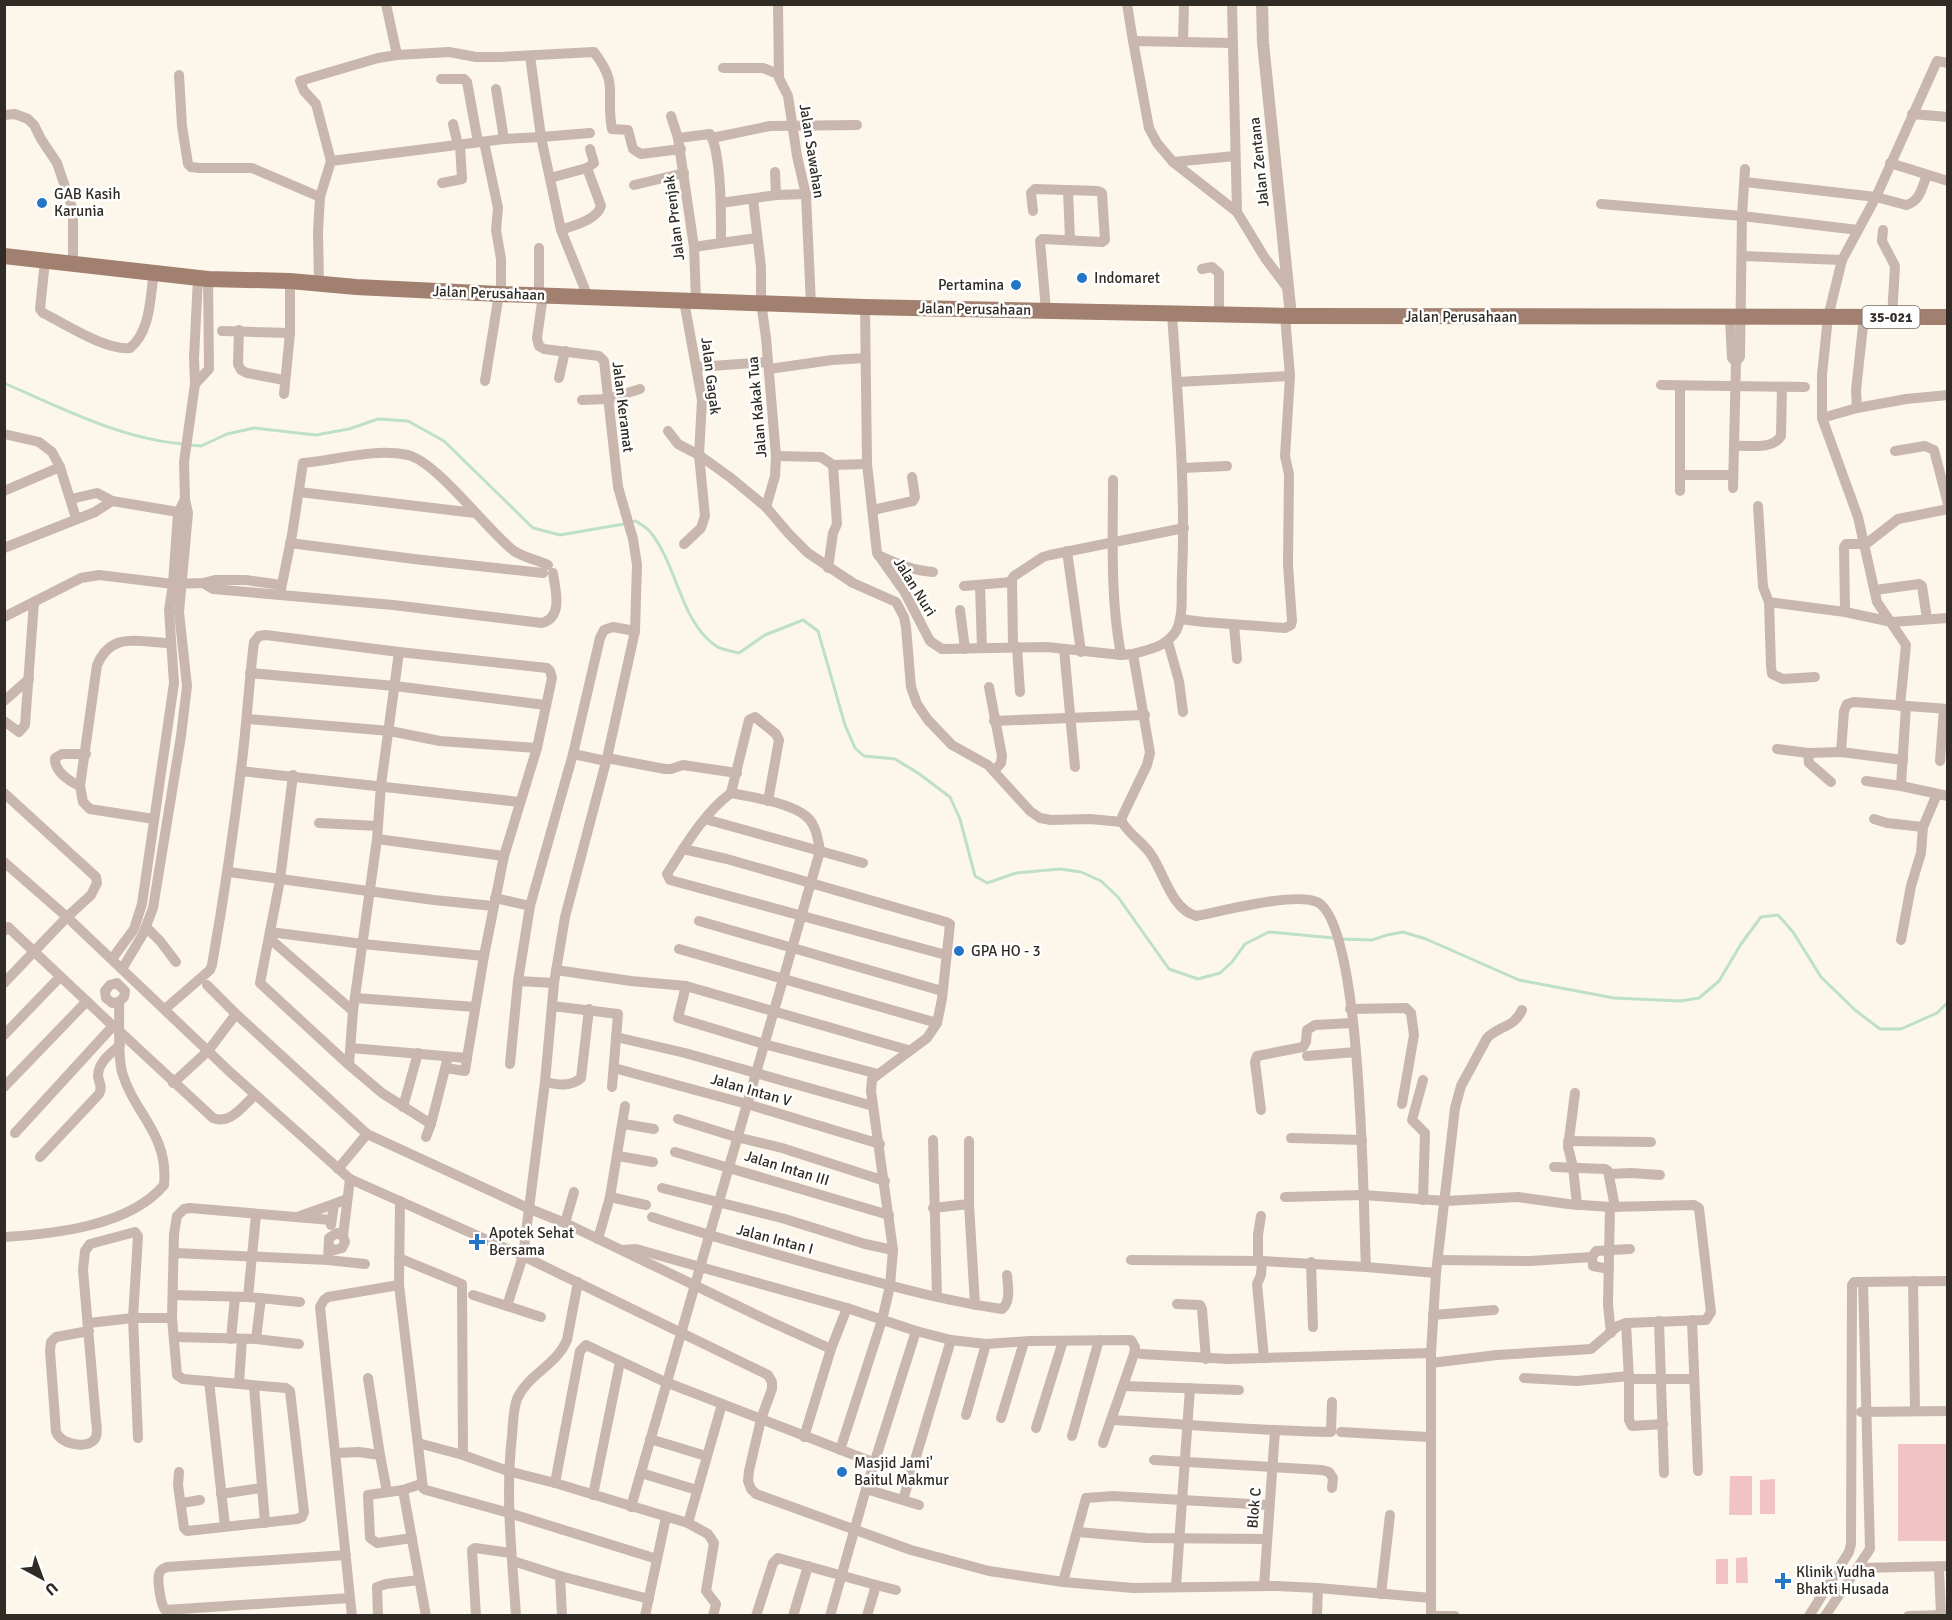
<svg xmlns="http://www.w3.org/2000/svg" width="1952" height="1620" font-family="Signika,sans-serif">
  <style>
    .green { fill: #f2c3c5 }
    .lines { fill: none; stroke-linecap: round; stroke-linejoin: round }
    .stream { stroke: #bee1c4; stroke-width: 3 }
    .minor { stroke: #c9b7ae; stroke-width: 10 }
    .tertiary { stroke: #c9b7ae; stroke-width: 12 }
    .primary { stroke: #a18070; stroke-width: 16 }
    .poi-dot { fill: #2577c5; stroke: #fff; stroke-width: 2 }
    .labels { text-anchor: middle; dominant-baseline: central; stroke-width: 5; stroke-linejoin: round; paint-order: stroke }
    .shield { fill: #fff; stroke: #6e6b66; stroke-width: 1.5 }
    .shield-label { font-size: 14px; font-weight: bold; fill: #302c25 }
    .street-label { font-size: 15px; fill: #302c25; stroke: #fff }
    .poi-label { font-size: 15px; fill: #302c25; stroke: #fff; text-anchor: start }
  </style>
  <rect width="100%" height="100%" fill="#fdf7eb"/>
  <!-- green -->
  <g class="green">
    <rect x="1898" y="1444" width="49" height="97"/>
    <polygon points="1730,1476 1752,1476 1752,1515 1729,1515"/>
    <polygon points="1775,1479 1775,1514 1760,1514 1760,1480"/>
    <polygon points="1747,1557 1748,1583 1736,1583 1736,1558"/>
    <rect x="1716" y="1559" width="12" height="25"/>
  </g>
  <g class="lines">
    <!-- stream -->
    <g class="stream">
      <path d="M4,383C61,408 121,439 184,444"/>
      <polyline points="190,445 201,446 227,434 254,428 316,435 349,429 378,419 408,421 444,441 533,528 560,535 624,524"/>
      <path d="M631,522L636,521C641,525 648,528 651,533C678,567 680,621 716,646C722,650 732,651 739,653L765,635L803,620L818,631L845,725L855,748L864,756L895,759L918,773L950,797L960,819L975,876L987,883L1016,873L1060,869L1081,872L1101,881L1118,897L1169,969L1198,979L1220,973L1232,962L1245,944L1269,932L1334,938"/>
      <polyline points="1340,939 1372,940 1387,935 1403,932 1426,939 1519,980 1614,998 1680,1001 1699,998 1719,981 1741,944 1761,917 1778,915 1793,932 1821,977 1855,1010 1880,1029 1901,1029 1937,1013 1948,1002"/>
    </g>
    <!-- minor -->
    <g class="minor">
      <polyline points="386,4 397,55"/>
      <polyline points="778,4 779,78 788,96 797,156 806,195 811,305"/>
      <polyline points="1127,4 1133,41"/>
      <polyline points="1232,4 1237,212"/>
      <polyline points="1183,42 1184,4"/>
      <polyline points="1232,43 1133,41 1149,128 1157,143 1173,162 1237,212 1265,258 1289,290"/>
      <polyline points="530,56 541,137 590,133"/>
      <polyline points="723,68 763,68 778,74"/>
      <polyline points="179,75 182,126 188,164 191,167 199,168 252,168 320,197"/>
      <polyline points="441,79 464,79 467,82 478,142"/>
      <polyline points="496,89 504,139"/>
      <polyline points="1912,114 1948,117"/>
      <polyline points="4,115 15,114 28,119 34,125 41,139 57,163 73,210 73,263"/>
      <polyline points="671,116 678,138"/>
      <polyline points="453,124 458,145"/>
      <polyline points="712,138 770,126 857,125"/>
      <polyline points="484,142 498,208 496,230 501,259 501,294"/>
      <path d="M331,161L316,104L304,91L300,81L378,58L397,55L449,52L476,57H500L594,52C620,86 605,93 612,129L628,130L633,149L641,154L681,149"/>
      <polyline points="1173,162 1235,156"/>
      <polyline points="1890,163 1948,181"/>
      <polyline points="775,172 776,195"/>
      <polyline points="550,178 587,168"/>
      <path d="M1745,182L1876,197L1906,205C1920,202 1922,187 1927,175"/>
      <polyline points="442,183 462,179 460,144"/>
      <polyline points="634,185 684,173"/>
      <polyline points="1068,190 1070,240"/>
      <polyline points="753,199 761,267 761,302 766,338 776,456 775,476 766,507"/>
      <polyline points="721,203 776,195 806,194"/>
      <polyline points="1601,204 1742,216 1858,230"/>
      <polyline points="1033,211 1031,193 1035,189 1098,191 1102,193 1105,240 1102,242 1042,239 1040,241 1046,310"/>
      <path d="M561,230C574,225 597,220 601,206L587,168L594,163L590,149"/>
      <polyline points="1883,230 1882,241 1895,266 1892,317"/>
      <polyline points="721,243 757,238"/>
      <path d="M694,247L721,243C721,218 722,155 710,134L678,138L694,247L696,300"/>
      <polyline points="1743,256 1842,260"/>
      <path d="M45,261L40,309L43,313C66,324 106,351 130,348C151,331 150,297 154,272"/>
      <polyline points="1202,269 1212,267 1219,273 1219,315"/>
      <polyline points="319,283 318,232 320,197 331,161 504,139 541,137 561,230 588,297"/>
      <polyline points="539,295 539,248"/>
      <polyline points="543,295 537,338 539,346 544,349 599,356 604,361 618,487 633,539 637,565 635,631"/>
      <polyline points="684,301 702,400 699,455 705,516 701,528 684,544"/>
      <polyline points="865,307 867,464 877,553 904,591 930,641 942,649 1047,647 1121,655 1133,654"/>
      <path d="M1172,314C1178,402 1186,489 1182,576C1181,593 1184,616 1176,631C1166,647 1150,649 1133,654L1150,753L1147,765L1122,817V822C1129,834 1142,842 1150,853C1164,872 1171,909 1196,916C1223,911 1293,892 1317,902C1363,923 1363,1212 1366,1267L1436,1273"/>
      <polyline points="1730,317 1732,358 1736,362"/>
      <polyline points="239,330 238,364 241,370 247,373 284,380"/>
      <polyline points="222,331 290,333"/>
      <polyline points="697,367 768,362"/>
      <polyline points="769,369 832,360 865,358"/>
      <polyline points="559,378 565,351"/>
      <polyline points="485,381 499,294"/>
      <polyline points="1177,382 1290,376"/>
      <polyline points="195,384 209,369 208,279"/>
      <polyline points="1661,385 1805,387"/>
      <polyline points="1680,386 1680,491"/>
      <polyline points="284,394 290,333 290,281"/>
      <polyline points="582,400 608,399 640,389"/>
      <polyline points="1857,408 1856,390 1864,317"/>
      <polyline points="1822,418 1857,408 1906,399 1948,395"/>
      <polyline points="668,431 678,444 699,455 731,478 766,507 789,534 808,553 853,583 896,602 904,617 906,627 911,687 917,704 928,720 952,745 988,765 1030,811 1040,818 1051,820 1090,819 1122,822"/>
      <polyline points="4,434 39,442 52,452 60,467 76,518"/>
      <path d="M1735,446C1751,445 1772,450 1781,436L1782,387"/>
      <polyline points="1895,451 1925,446 1934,450 1948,504"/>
      <polyline points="776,456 821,457 833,465 867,464"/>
      <polyline points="1182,468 1227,466"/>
      <polyline points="1681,475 1733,475"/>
      <path d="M1113,480C1113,539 1110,597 1121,655"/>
      <polyline points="1733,488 1736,362 1740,357 1742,216 1745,169"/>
      <polyline points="4,491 60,467"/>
      <polyline points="299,492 475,513"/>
      <polyline points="71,499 97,493 112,501 184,513"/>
      <polyline points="1758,506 1763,587 1769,602 1845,612 1892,622 1948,618"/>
      <polyline points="873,510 913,501 915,497 912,477"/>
      <polyline points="290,543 414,559 543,573"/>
      <polyline points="4,548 95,512 112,501"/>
      <polyline points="1067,551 1081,652"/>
      <path d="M878,555C896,563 913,571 933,572"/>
      <polyline points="828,568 833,533 837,524 833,465"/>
      <path d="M203,583L213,589L393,605L542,623C564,617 555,589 553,573"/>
      <polyline points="980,585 982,648"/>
      <polyline points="964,586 1012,582"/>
      <polyline points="1875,590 1919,584 1922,586 1927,619"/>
      <path d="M280,594L292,535L303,463C337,460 373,448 408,455C437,462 487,530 514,551C523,557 537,560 548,565"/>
      <polyline points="1769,602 1771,666 1772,674 1783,679 1815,677"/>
      <polyline points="960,610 965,649"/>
      <polyline points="1845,612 1844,547 1846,544 1866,544 1898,519 1948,509"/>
      <polyline points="4,617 81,578 99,575 173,584 203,583 215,580 246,580 281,585"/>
      <polyline points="1180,619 1204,622 1285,628 1291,625 1292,621 1288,565 1289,474 1285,456 1290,376 1285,316"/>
      <polyline points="1234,625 1237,659"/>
      <polyline points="1168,642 1179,681 1183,712"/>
      <polyline points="1013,647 1012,579 1014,576 1043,557 1050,555 1184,528"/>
      <polyline points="1017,647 1020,692"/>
      <polyline points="1064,649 1075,767"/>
      <polyline points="399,652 381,785 377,839 353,1011 349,1065 382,1093 431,1124 448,1057"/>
      <polyline points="250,673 395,686 545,705"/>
      <polyline points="989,687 1002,756 1001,763 994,771"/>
      <polyline points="4,701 29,679"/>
      <polyline points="1900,706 1906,645 1877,602 1858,517 1822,418 1822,375 1828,317 1842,260 1876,197 1937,61 1948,63"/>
      <polyline points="1906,706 1901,786 1948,796"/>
      <polyline points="247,719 390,731 440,741 537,748"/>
      <polyline points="4,721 19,732 25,725 34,602"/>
      <polyline points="994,721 1145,715"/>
      <polyline points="1777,749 1808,753 1841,752 1903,760"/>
      <polyline points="1841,752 1844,711 1847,704 1854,702 1948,709"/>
      <polyline points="1808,753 1809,763 1831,782"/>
      <polyline points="573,754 606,761"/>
      <polyline points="607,758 665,769 671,769 683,765 737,773"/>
      <polyline points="1940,761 1944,709"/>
      <polyline points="241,771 520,802"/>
      <polyline points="293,775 280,880 260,983 349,1065"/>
      <polyline points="1866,781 1901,786"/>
      <path d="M80,786C69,781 54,771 55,758L62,754H86"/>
      <polyline points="4,793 96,877 97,883 91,895 67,917 4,983"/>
      <polyline points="731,793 749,720 755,717 776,734 779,740 768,801"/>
      <path d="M154,819L90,809L83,802L80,786L97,665C112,630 140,643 171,643"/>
      <path d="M705,819L820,851C818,839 816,825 807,817C792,803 752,797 731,793C704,813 685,846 667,874L670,880L946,955"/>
      <polyline points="1874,819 1887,823 1923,827"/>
      <polyline points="319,823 378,826"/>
      <polyline points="377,839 504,856"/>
      <polyline points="683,849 727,859 946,922 950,924 942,999 937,1023 927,1038 872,1079 871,1091 893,1250 890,1286 882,1320 840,1450"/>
      <polyline points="4,862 67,917 230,1072 350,1179 523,1256 768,1375 772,1382 772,1389 761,1419 749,1471 748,1481 751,1489 756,1494 911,1550 989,1571 1063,1582 1133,1588 1276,1586 1318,1588 1431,1598"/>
      <polyline points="229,872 434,900 493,906"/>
      <polyline points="495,898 530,906"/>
      <polyline points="699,921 942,991"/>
      <polyline points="146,927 160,941 176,962"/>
      <polyline points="4,931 8,927 113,1026 15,1133"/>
      <polyline points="270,932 363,944 484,956"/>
      <polyline points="269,938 353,1011"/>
      <polyline points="1901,940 1911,886 1921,853 1923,827 1937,794"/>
      <polyline points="679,949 937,1023"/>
      <polyline points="112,959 134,929 142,904 174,683 169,610 173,584 178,513 185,499"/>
      <polyline points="122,969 143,934 153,908 181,736 187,686 179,612 188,513 185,499 184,462 195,384 194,358 198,278"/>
      <polyline points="556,970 631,981 686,986 908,1050"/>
      <polyline points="518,981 554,983"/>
      <polyline points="207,985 236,1014 367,1134 530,1209 565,1223 769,1321 831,1349"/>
      <polyline points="686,986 678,1018 764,1044 878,1074"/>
      <polyline points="356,998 475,1007"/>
      <polyline points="552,1006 618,1014 612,1087"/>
      <path d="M165,1009L210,970L212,965C224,897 234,829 242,761C247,721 249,682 254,642L259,636L266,635L399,652L547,668L550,671L552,678L537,748L504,856L484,956L467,1058L351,1048"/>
      <polyline points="1350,1009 1406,1008 1411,1013 1414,1035 1402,1104"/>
      <path d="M118,1030L213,1118C230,1125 243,1106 255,1095"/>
      <polyline points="4,1035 60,977"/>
      <polyline points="616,1037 685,1053 873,1106"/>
      <polyline points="1307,1056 1356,1052"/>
      <path d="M510,1064L518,981L530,906L573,754L600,638L604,630L613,627L635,631L607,758L565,917L554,983L545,1082C558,1085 571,1087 581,1078L589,1009"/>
      <polyline points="446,1068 465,1071 467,1058"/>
      <polyline points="614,1068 747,1104 880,1144"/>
      <polyline points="173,1083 208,1051 236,1014"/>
      <polyline points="4,1087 87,1001"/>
      <polyline points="1575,1093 1568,1147 1573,1167 1577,1205"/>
      <polyline points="403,1107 418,1053"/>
      <polyline points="1261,1110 1255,1062 1257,1056 1303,1047 1306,1042 1307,1030 1315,1025 1352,1023"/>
      <polyline points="678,1119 736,1137 782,1148 885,1181"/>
      <polyline points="624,1124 654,1129"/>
      <polyline points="426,1137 431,1124"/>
      <polyline points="1291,1138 1362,1140"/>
      <polyline points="933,1140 937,1297"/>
      <polyline points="969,1141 969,1204 975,1305"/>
      <polyline points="1568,1141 1651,1142"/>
      <polyline points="675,1152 889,1215"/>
      <polyline points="618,1156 653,1162"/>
      <path d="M40,1157L99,1094C103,1087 99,1083 98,1076C98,1062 111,1053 120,1045"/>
      <polyline points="1554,1167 1605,1169 1608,1171 1615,1207"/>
      <polyline points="338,1169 367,1134"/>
      <polyline points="1610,1174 1631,1173 1660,1175"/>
      <polyline points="662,1188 785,1219 865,1244 893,1250"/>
      <polyline points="610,1197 646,1205"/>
      <polyline points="1285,1197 1363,1195 1446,1201 1518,1197 1568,1204 1610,1207 1694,1205 1699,1208 1711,1312 1706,1320 1626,1323 1618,1326 1591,1349 1497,1355 1431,1363"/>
      <polyline points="1423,1200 1425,1133 1412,1120 1423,1080"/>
      <polyline points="400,1201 399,1285 423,1488 426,1490 509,1513 657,1559"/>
      <polyline points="1610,1207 1608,1305 1611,1333"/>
      <polyline points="933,1208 969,1204"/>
      <polyline points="300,1216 334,1204"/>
      <path d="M652,1217C712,1237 772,1253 832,1270C888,1285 944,1301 1002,1309C1011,1302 1008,1286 1007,1275"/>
      <polyline points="565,1223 574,1192"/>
      <polyline points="331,1225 334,1204 347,1199"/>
      <polyline points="343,1236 350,1179"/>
      <path d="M4,1237C54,1234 130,1226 164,1185C169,1134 134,1114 122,1072C117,1051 120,1025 119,1002L124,997L125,991L117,983L110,985L105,991L106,998L112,1003L119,1002"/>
      <polyline points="598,1239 610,1197 625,1106"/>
      <polyline points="622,1250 636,1249 847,1308"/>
      <polyline points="175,1253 328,1260 365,1264"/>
      <polyline points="399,1258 462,1284 463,1455"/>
      <polyline points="328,1260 329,1238 337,1233 343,1236 345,1242 342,1248 335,1250 330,1248"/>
      <polyline points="1131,1260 1262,1261 1366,1267"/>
      <polyline points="1438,1260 1530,1261 1592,1257"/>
      <polyline points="1258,1261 1258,1235 1261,1216"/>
      <polyline points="1262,1261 1261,1275 1257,1284 1264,1358"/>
      <polyline points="1311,1262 1313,1327"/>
      <polyline points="1609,1269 1593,1266 1592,1257 1596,1251 1630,1249"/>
      <polyline points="1913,1281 1915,1411"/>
      <polyline points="173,1295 248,1297 300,1302"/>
      <polyline points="473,1295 541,1317"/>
      <polyline points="248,1297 256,1215"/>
      <polyline points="1177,1304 1200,1305 1202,1309 1206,1359"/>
      <polyline points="507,1306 523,1256 545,1082"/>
      <polyline points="1433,1315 1494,1310"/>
      <polyline points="1692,1320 1698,1471"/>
      <polyline points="1659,1321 1664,1473"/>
      <polyline points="89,1323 133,1318 172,1318"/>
      <polyline points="1626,1323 1629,1379 1629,1420 1632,1426 1663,1424"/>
      <path d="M89,1331L56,1337L51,1342L50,1351L56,1432C61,1444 85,1449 94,1440C98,1436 97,1427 96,1421L83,1270L85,1251L90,1244L135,1232L138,1236L133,1318L138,1438"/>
      <polyline points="175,1337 256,1339 299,1344"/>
      <polyline points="231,1339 235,1297"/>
      <polyline points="256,1339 261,1298"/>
      <polyline points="1141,1354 1228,1359 1431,1353"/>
      <polyline points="368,1378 380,1455"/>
      <polyline points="1524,1378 1577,1381 1629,1376"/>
      <polyline points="1629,1379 1694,1379"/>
      <polyline points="209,1381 225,1526"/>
      <polyline points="239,1383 242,1339"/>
      <polyline points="254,1386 265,1523"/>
      <polyline points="1123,1386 1239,1390"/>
      <polyline points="1861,1412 1948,1411"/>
      <polyline points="966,1415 986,1344"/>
      <polyline points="1001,1418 1024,1342"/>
      <polyline points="1036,1428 1063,1341"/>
      <polyline points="1341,1432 1429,1437"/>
      <polyline points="1072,1436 1099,1340"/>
      <path d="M804,1437L831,1349L847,1308L916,1331L951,1340L986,1344L1029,1341L1131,1340L1135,1347L1134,1354L1111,1420C1184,1424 1258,1431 1331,1432L1332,1402"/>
      <polyline points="650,1439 706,1456"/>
      <polyline points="418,1443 463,1455 508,1471 555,1483 688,1523 708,1534 714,1543 706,1591 716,1604 713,1616"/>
      <polyline points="1103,1443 1111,1420"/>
      <polyline points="335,1453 359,1452 380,1455 387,1492"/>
      <polyline points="1154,1460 1322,1470 1329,1472 1333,1478 1332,1488"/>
      <polyline points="179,1472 178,1485 184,1528 187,1531 297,1519 302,1517 304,1512 290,1391 286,1388 183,1379 177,1375 172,1318 174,1234 177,1216 184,1209 190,1208 331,1220"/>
      <polyline points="641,1473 697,1490"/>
      <polyline points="555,1483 580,1351 586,1345 663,1381 875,1463"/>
      <polyline points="421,1484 403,1490 426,1616"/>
      <polyline points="866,1489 919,1505"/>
      <polyline points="403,1490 368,1495 370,1538 377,1543 412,1538"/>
      <polyline points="221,1494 261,1488"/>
      <polyline points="593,1495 620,1362"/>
      <polyline points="903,1500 951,1340"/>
      <polyline points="182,1503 200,1500"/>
      <polyline points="631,1507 820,851 863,863"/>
      <polyline points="688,1523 722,1404"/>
      <polyline points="1078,1532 1146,1538 1267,1539"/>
      <path d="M346,1555L167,1567C163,1569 160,1569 159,1574C157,1581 161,1605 165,1610L350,1598L320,1307L324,1300L328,1297L399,1285"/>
      <polyline points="513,1561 560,1576 649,1599"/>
      <polyline points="1939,1567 1941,1615"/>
      <polyline points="1859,1568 1948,1566"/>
      <polyline points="560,1576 562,1616"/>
      <polyline points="1063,1582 1086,1498 1113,1496 1269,1505"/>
      <polyline points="876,1585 896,1590"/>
      <polyline points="1176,1586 1190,1388"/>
      <polyline points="1264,1586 1275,1431"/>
      <polyline points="1381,1594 1390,1515"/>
      <polyline points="350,1598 352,1616"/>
      <polyline points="378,1616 377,1587 386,1584 419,1580"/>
      <polyline points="476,1616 472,1550 475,1548 511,1553"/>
      <path d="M516,1616C512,1555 505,1496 512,1436C513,1424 513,1410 517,1399C528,1374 556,1366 567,1340L578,1282"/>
      <polyline points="645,1616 666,1517"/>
      <polyline points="756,1616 773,1563 778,1558 876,1585 867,1616"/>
      <polyline points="793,1616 808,1566"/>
      <polyline points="830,1616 866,1489 916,1331"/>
      <polyline points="1317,1616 1318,1588"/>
      <path d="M1431,1616V1353L1436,1273L1455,1108L1461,1086L1487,1038C1500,1025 1514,1028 1522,1010"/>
      <polyline points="1436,1616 1455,1616"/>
      <polyline points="1809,1616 1849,1552 1851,1544 1852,1285 1854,1282 1948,1281"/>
      <polyline points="1825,1616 1870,1549 1863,1282"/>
      <polyline points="1908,1616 1946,1615"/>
    </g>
    <!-- tertiary -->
    <polyline class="tertiary" points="1262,4 1263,43 1291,316"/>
    <!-- primary -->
    <polyline class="primary" points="4,256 208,279 290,281 356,287 499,294 865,307 1291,316 1948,317"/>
  </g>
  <!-- markers -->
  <g class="poi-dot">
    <circle cx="42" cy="203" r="6"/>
    <circle cx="1082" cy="278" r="6"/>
    <circle cx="1016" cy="285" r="6"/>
    <circle cx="959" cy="951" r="6"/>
    <path d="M474 1233h6v6h6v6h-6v6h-6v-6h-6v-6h6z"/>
    <circle cx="842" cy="1472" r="6"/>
    <path d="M1780 1572h6v6h6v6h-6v6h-6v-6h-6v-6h6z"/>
  </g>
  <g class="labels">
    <!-- shield labels -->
    <rect class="shield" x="1862.5" y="306" width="57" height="22" rx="4.5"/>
    <g class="shield-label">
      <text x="1891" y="317">35-021</text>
    </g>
    <!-- street labels -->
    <g class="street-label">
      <text transform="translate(812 151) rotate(81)">Jalan Sawahan</text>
      <text transform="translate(1259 162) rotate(-96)">Jalan Zentana</text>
      <text transform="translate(674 218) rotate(-97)">Jalan Prenjak</text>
      <text transform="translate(489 293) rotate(2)">Jalan Perusahaan</text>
      <text transform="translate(975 309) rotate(1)">Jalan Perusahaan</text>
      <text x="1461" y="317">Jalan Perusahaan</text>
      <text transform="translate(711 376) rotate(83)">Jalan Gagak</text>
      <text transform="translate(623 407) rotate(83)">Jalan Keramat</text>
      <text transform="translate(757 407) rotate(-95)">Jalan Kakak Tua</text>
      <text transform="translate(915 587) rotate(58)">Jalan Nuri</text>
      <text transform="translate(751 1090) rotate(16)">Jalan Intan V</text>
      <text transform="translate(787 1168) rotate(17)">Jalan Intan III</text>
      <text transform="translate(775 1239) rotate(15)">Jalan Intan I</text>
      <text transform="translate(1254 1508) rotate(-85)">Blok C</text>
    </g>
    <!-- poi labels -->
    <g class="poi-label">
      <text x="54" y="194">GAB Kasih<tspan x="54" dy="17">Karunia</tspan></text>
      <text x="1094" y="278">Indomaret</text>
      <text x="1004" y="285" text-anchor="end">Pertamina</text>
      <text x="971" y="951">GPA HO - 3</text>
      <text x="489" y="1233">Apotek Sehat<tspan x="489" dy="17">Bersama</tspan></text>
      <text x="854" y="1463">Masjid Jami'<tspan x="854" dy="17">Baitul Makmur</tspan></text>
      <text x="1796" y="1572">Klinik Yudha<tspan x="1796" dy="17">Bhakti Husada</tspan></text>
    </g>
  </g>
  <!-- border -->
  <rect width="1952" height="1620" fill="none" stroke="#302c25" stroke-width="12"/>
  <!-- north arrow -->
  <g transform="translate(42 1578) rotate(139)" stroke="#ffffff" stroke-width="4.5" paint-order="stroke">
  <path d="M0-4.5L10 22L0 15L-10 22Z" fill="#302c25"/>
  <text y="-9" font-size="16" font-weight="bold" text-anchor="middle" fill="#302c25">U</text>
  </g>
</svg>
